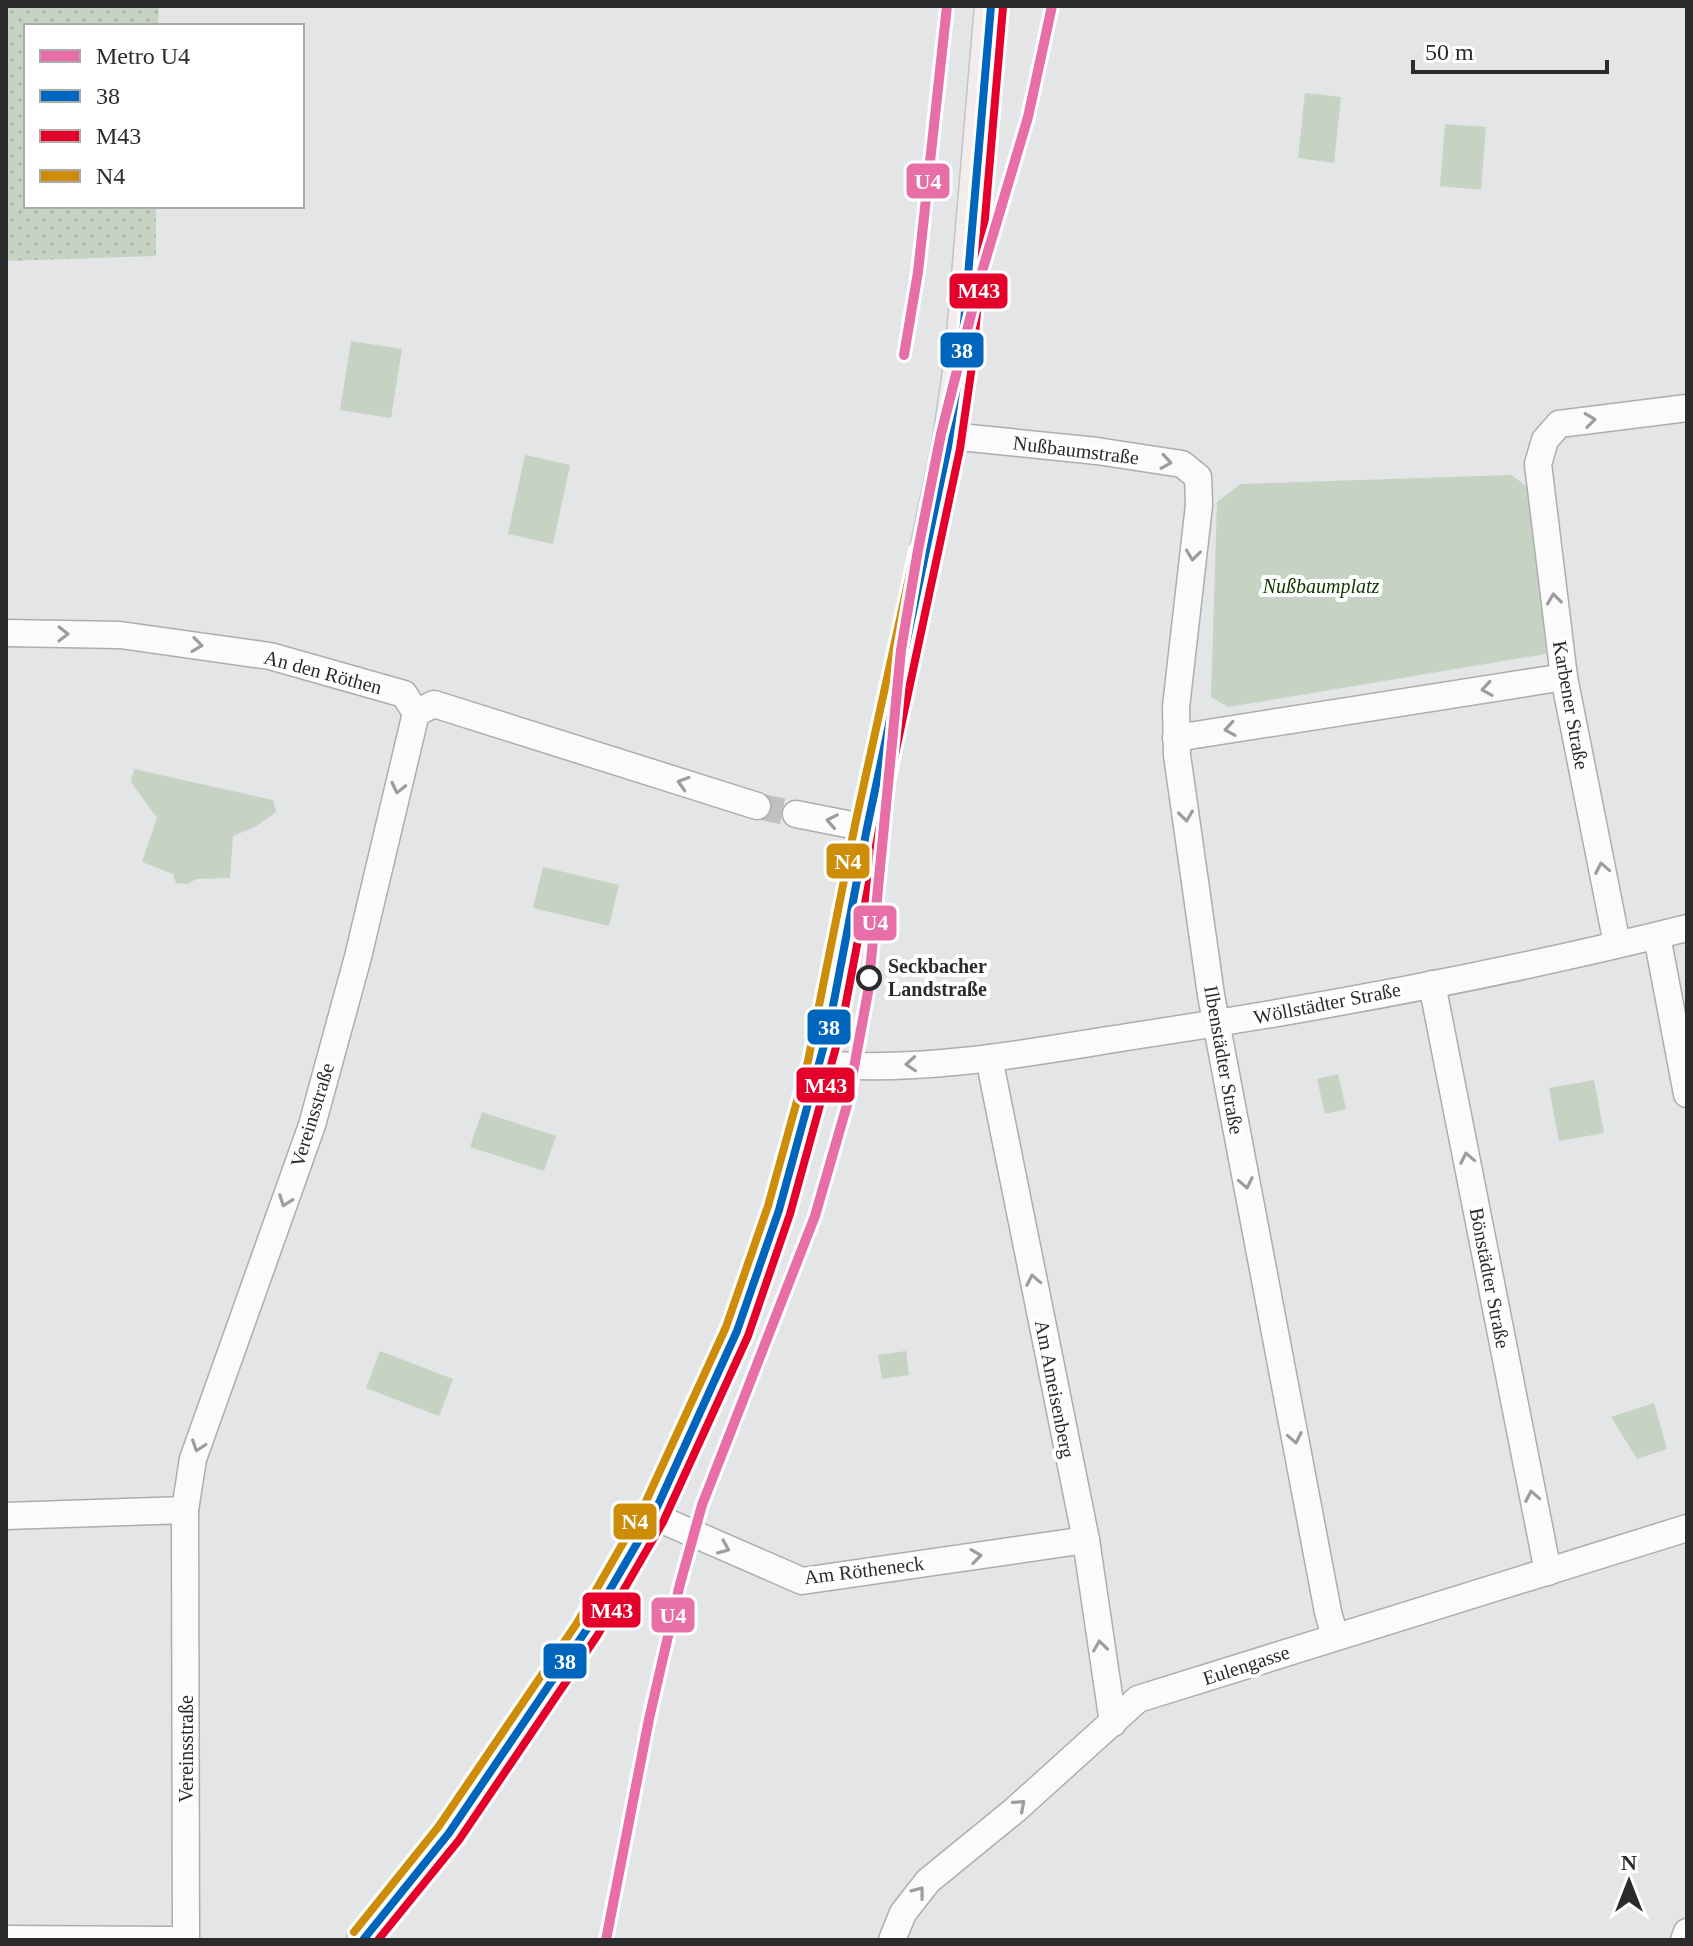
<svg xmlns="http://www.w3.org/2000/svg" width="1693" height="1946" font-family="'Times New Roman',serif">
  <style>
    .grass { fill: url(#grass-dots) }
    .park { fill: #c6d3c3 }
    .lines { fill: none; stroke-linecap: round; stroke-linejoin: round }
    .minor-tunnel { stroke: #bec0c2; stroke-width: 26; stroke-dasharray: 26 13; stroke-linecap: butt }
    .minor-casing { stroke: #adadaf; stroke-width: 29 }
    .major-casing { stroke: #c2c3c4; stroke-width: 35 }
    .minor { stroke: #fbfbfb; stroke-width: 26 }
    .major { stroke: #f2eced; stroke-width: 32 }
    .bus-1-casing { stroke: #fff; stroke-width: 14 }
    .bus-2-casing { stroke: #fff; stroke-width: 14 }
    .bus-3-casing { stroke: #fff; stroke-width: 14 }
    .bus-1 { stroke: #0065bd; stroke-width: 8 }
    .bus-2 { stroke: #e4002b; stroke-width: 8 }
    .bus-3 { stroke: #ce8d09; stroke-width: 8 }
    .metro-1-casing { stroke: #fff; stroke-width: 16 }
    .metro-1 { stroke: #e76ea6; stroke-width: 10 }
    .oneway { stroke: #9d9d9e }
    .stop-dot { fill: #fff; stroke: #2a2b2c; stroke-width: 4 }
    .labels { text-anchor: middle; dominant-baseline: central; stroke-width: 8; stroke-linejoin: round; paint-order: stroke }
    .street-label { font-size: 20px; fill: #2a2b2c; stroke: #fff }
    .park-label { font-size: 20px; font-style: italic; fill: #123500; stroke: #fff }
    .stop-label { font-size: 20px; font-weight: bold; fill: #2a2b2c; stroke: #fff; text-anchor: start }
    .line-badge { stroke: #fff; stroke-width: 3 }
    .badge-label { font-size: 22px; text-anchor: middle; font-weight: bold; fill: #fff }
  </style>
  <defs>
    <pattern id="grass-dots" width="8" height="8" patternUnits="userSpaceOnUse" patternTransform="scale(2)"><rect width="8" height="8" fill="#c6d3c3"/><path d="M2 2h.1M6 6h.1" fill="none" stroke="#aab5a8" stroke-width="1.8" stroke-linecap="round"/></pattern>
  </defs>
  <rect width="100%" height="100%" fill="#e3e5e7"/>
  <!-- grass -->
  <polygon class="grass" points="6,6 159,6 158,26 26,26 26,206 156,206 156,256 6,261"/>
  <!-- park -->
  <g class="park">
    <polygon points="1305,93 1341,97 1334,163 1298,158"/>
    <polygon points="1445,124 1486,127 1481,190 1440,186"/>
    <polygon points="351,341 402,349 391,418 340,410"/>
    <polygon points="525,455 570,465 553,544 508,534"/>
    <polygon points="1511,475 1532,490 1546,654 1228,707 1211,697 1217,502 1241,484"/>
    <polygon points="134,769 273,800 276,812 257,826 233,836 230,878 196,879 188,884 176,883 173,874 142,862 157,818 131,782"/>
    <polygon points="543,867 619,885 609,926 533,908"/>
    <polygon points="1338,1074 1346,1109 1325,1114 1317,1079"/>
    <polygon points="1594,1080 1604,1133 1559,1141 1549,1088"/>
    <polygon points="482,1112 556,1136 544,1171 470,1147"/>
    <polygon points="380,1351 453,1379 439,1416 366,1388"/>
    <polygon points="906,1351 909,1375 882,1379 878,1355"/>
    <polygon points="1654,1403 1667,1449 1637,1459 1611,1417"/>
  </g>
  <g class="lines">
    <!-- minor-tunnel -->
    <polyline class="minor-tunnel" points="757,806 796,814"/>
    <!-- minor casing -->
    <g class="minor-casing">
      <g id="minor">
        <polyline points="950,436 1097,451 1182,464 1198,477 1199,505 1176,707 1177,755 1211,995 1328,1612 1335,1637"/>
        <polyline points="6,633 120,635 270,656 404,694 416,713"/>
        <polyline points="416,713 434,704 757,806"/>
        <polyline points="1176,738 1564,677"/>
        <polyline points="796,814 867,828"/>
        <polyline points="1657,936 1687,1094"/>
        <polyline points="1617,944 1564,677 1538,464 1545,440 1559,424 1687,408"/>
        <polyline points="1432,984 1548,1572"/>
        <polyline points="989,1058 1086,1540 1113,1723"/>
        <path d="M820,1064C922,1073 1027,1053 1127,1037C1315,1009 1503,974 1687,928"/>
        <polyline points="185,1510 193,1459 312,1125 358,957 416,713"/>
        <polyline points="6,1516 185,1510 186,1940"/>
        <polyline points="653,1516 802,1581 1086,1540"/>
        <polyline points="6,1939 171,1940"/>
        <polyline points="892,1940 903,1913 928,1881 1015,1810 1138,1699 1687,1528"/>
        <polyline points="1684,1940 1687,1932"/>
      </g>
    </g>
    <!-- major casing -->
    <g class="major-casing">
      <polyline id="major" points="363,1940 449,1833 587,1629 653,1516 737,1331 779,1210 829,1027 867,828 948,447 961,358 991,6"/>
    </g>
    <!-- minor -->
    <use href="#minor" class="minor"/>
    <!-- major -->
    <use href="#major" class="major"/>
    <!-- bus-1 casing -->
    <g class="bus-1-casing">
      <polyline id="bus-1" points="363,1940 449,1833 587,1629 653,1516 737,1331 779,1210 829,1027 867,828 948,447 961,358 991,6"/>
    </g>
    <!-- bus-2 casing -->
    <g class="bus-2-casing">
      <polyline id="bus-2" points="378,1940 459,1840 597,1636 663,1522 748,1336 790,1214 841,1029 879,830 960,449 973,359 1003,7"/>
    </g>
    <!-- bus-3 casing -->
    <g class="bus-3-casing">
      <polyline id="bus-3" points="354,1932 439,1826 577,1623 642,1510 726,1327 768,1206 808,1061 855,825 915,550"/>
    </g>
    <!-- bus-1 -->
    <use href="#bus-1" class="bus-1"/>
    <!-- bus-2 -->
    <use href="#bus-2" class="bus-2"/>
    <!-- bus-3 -->
    <use href="#bus-3" class="bus-3"/>
    <!-- metro-1 casing -->
    <g class="metro-1-casing">
      <g id="metro-1">
        <polyline points="904,355 918,272 947,6"/>
        <polyline points="606,1940 649,1719 680,1584 702,1505 815,1216 847,1105 868,992 901,650 918,550 941,434 981,275 1028,117 1052,6"/>
      </g>
    </g>
    <!-- metro-1 -->
    <use href="#metro-1" class="metro-1"/>
  </g>
  <!-- one-way arrows -->
  <defs><path id="oneway-chevron" d="M-2-3.5L2.5 0L-2 3.5" fill="none" stroke-width="1.6" stroke-linecap="round" stroke-linejoin="round" transform="scale(2)"/></defs>
  <g class="oneway">
    <use href="#oneway-chevron" transform="translate(1590 420) rotate(-7)"/>
    <use href="#oneway-chevron" transform="translate(1166 462) rotate(9)"/>
    <use href="#oneway-chevron" transform="translate(1193 555) rotate(97)"/>
    <use href="#oneway-chevron" transform="translate(1554 599) rotate(-97)"/>
    <use href="#oneway-chevron" transform="translate(63 634) rotate(1)"/>
    <use href="#oneway-chevron" transform="translate(197 645) rotate(8)"/>
    <use href="#oneway-chevron" transform="translate(1487 689) rotate(171)"/>
    <use href="#oneway-chevron" transform="translate(1230 729) rotate(171)"/>
    <use href="#oneway-chevron" transform="translate(683 783) rotate(-163)"/>
    <use href="#oneway-chevron" transform="translate(398 788) rotate(103)"/>
    <use href="#oneway-chevron" transform="translate(1186 816) rotate(82)"/>
    <use href="#oneway-chevron" transform="translate(832 821) rotate(-169)"/>
    <use href="#oneway-chevron" transform="translate(1602 868) rotate(-101)"/>
    <use href="#oneway-chevron" transform="translate(911 1064) rotate(176)"/>
    <use href="#oneway-chevron" transform="translate(1467 1158) rotate(-101)"/>
    <use href="#oneway-chevron" transform="translate(1246 1183) rotate(79)"/>
    <use href="#oneway-chevron" transform="translate(285 1201) rotate(110)"/>
    <use href="#oneway-chevron" transform="translate(1033 1280) rotate(-101)"/>
    <use href="#oneway-chevron" transform="translate(1295 1438) rotate(79)"/>
    <use href="#oneway-chevron" transform="translate(198 1446) rotate(109)"/>
    <use href="#oneway-chevron" transform="translate(1532 1496) rotate(-101)"/>
    <use href="#oneway-chevron" transform="translate(724 1548) rotate(23)"/>
    <use href="#oneway-chevron" transform="translate(976 1556) rotate(-8)"/>
    <use href="#oneway-chevron" transform="translate(1100 1646) rotate(-98)"/>
    <use href="#oneway-chevron" transform="translate(1020 1805) rotate(-41)"/>
    <use href="#oneway-chevron" transform="translate(919 1892) rotate(-52)"/>
  </g>
  <!-- markers -->
  <circle class="stop-dot" cx="869" cy="978" r="11"/>
  <g class="labels">
    <!-- street labels -->
    <g class="street-label">
      <text transform="translate(1076 450) rotate(7)">Nußbaumstraße</text>
      <text transform="translate(323 672) rotate(15)">An den Röthen</text>
      <text transform="translate(1571 705) rotate(80)">Karbener Straße</text>
      <text transform="translate(1327 1003) rotate(-11)">Wöllstädter Straße</text>
      <text transform="translate(1224 1060) rotate(80)">Ilbenstädter Straße</text>
      <text transform="translate(312 1115) rotate(-73)">Vereinsstraße</text>
      <text transform="translate(1490 1278) rotate(79)">Bönstädter Straße</text>
      <text transform="translate(1055 1389) rotate(79)">Am Ameisenberg</text>
      <text transform="translate(864 1570) rotate(-7)">Am Rötheneck</text>
      <text transform="translate(1246 1665) rotate(-18)">Eulengasse</text>
      <text transform="translate(186 1749) rotate(-90)">Vereinsstraße</text>
    </g>
    <!-- park labels -->
    <g class="park-label">
      <text x="1321" y="586">Nußbaumplatz</text>
    </g>
    <!-- stop labels -->
    <g class="stop-label">
      <text x="888" y="966">Seckbacher<tspan x="888" dy="23">Landstraße</tspan></text>
    </g>
  </g>
  <g class="line-badge">
    <rect x="905" y="162" width="46" height="38" rx="8" fill="#e76ea6"/>
    <rect x="948" y="272" width="61" height="38" rx="8" fill="#e4002b"/>
    <rect x="939" y="331" width="46" height="38" rx="8" fill="#0065bd"/>
    <rect x="825" y="842" width="46" height="38" rx="8" fill="#ce8d09"/>
    <rect x="852" y="904" width="46" height="38" rx="8" fill="#e76ea6"/>
    <rect x="806" y="1008" width="46" height="38" rx="8" fill="#0065bd"/>
    <rect x="795" y="1066" width="61" height="38" rx="8" fill="#e4002b"/>
    <rect x="612" y="1502" width="46" height="39" rx="8" fill="#ce8d09"/>
    <rect x="581" y="1591" width="61" height="38" rx="8" fill="#e4002b"/>
    <rect x="650" y="1596" width="46" height="38" rx="8" fill="#e76ea6"/>
    <rect x="542" y="1642" width="46" height="38" rx="8" fill="#0065bd"/>
  </g>
  <g class="badge-label">
    <text x="928" y="189">U4</text>
    <text x="979" y="298">M43</text>
    <text x="962" y="358">38</text>
    <text x="848" y="869">N4</text>
    <text x="875" y="930">U4</text>
    <text x="829" y="1035">38</text>
    <text x="826" y="1093">M43</text>
    <text x="635" y="1529">N4</text>
    <text x="612" y="1618">M43</text>
    <text x="673" y="1623">U4</text>
    <text x="565" y="1669">38</text>
  </g>
  <!-- border -->
  <rect width="1693" height="1946" fill="none" stroke="#2a2b2c" stroke-width="16"/>
  <!-- legend -->
  <rect x="24" y="24" width="280" height="184" fill="#ffffff" stroke="#aaaaab" stroke-width="2"/>
  <rect x="40" y="50" width="40" height="12" fill="#e76ea6" stroke="#aaaaab" stroke-width="2"/>
  <text x="96" y="64" font-size="24" fill="#2a2b2c">Metro U4</text>
  <rect x="40" y="90" width="40" height="12" fill="#0065bd" stroke="#aaaaab" stroke-width="2"/>
  <text x="96" y="104" font-size="24" fill="#2a2b2c">38</text>
  <rect x="40" y="130" width="40" height="12" fill="#e4002b" stroke="#aaaaab" stroke-width="2"/>
  <text x="96" y="144" font-size="24" fill="#2a2b2c">M43</text>
  <rect x="40" y="170" width="40" height="12" fill="#ce8d09" stroke="#aaaaab" stroke-width="2"/>
  <text x="96" y="184" font-size="24" fill="#2a2b2c">N4</text>
  <!-- north arrow -->
  <g transform="translate(1629 1882)" stroke="#ffffff" stroke-width="6" paint-order="stroke">
  <path d="M0-6L14 30L0 20L-14 30Z" fill="#2a2b2c"/>
  <text y="-12" font-size="22" font-weight="bold" text-anchor="middle" fill="#2a2b2c">N</text>
  </g>
  <!-- scale -->
  <path d="M1413 60v12h194v-12" fill="none" stroke="#2a2b2c" stroke-width="4"/>
  <text x="1425" y="60" font-size="24" fill="#2a2b2c" stroke="#ffffff" stroke-width="6" paint-order="stroke">50 m</text>
</svg>
